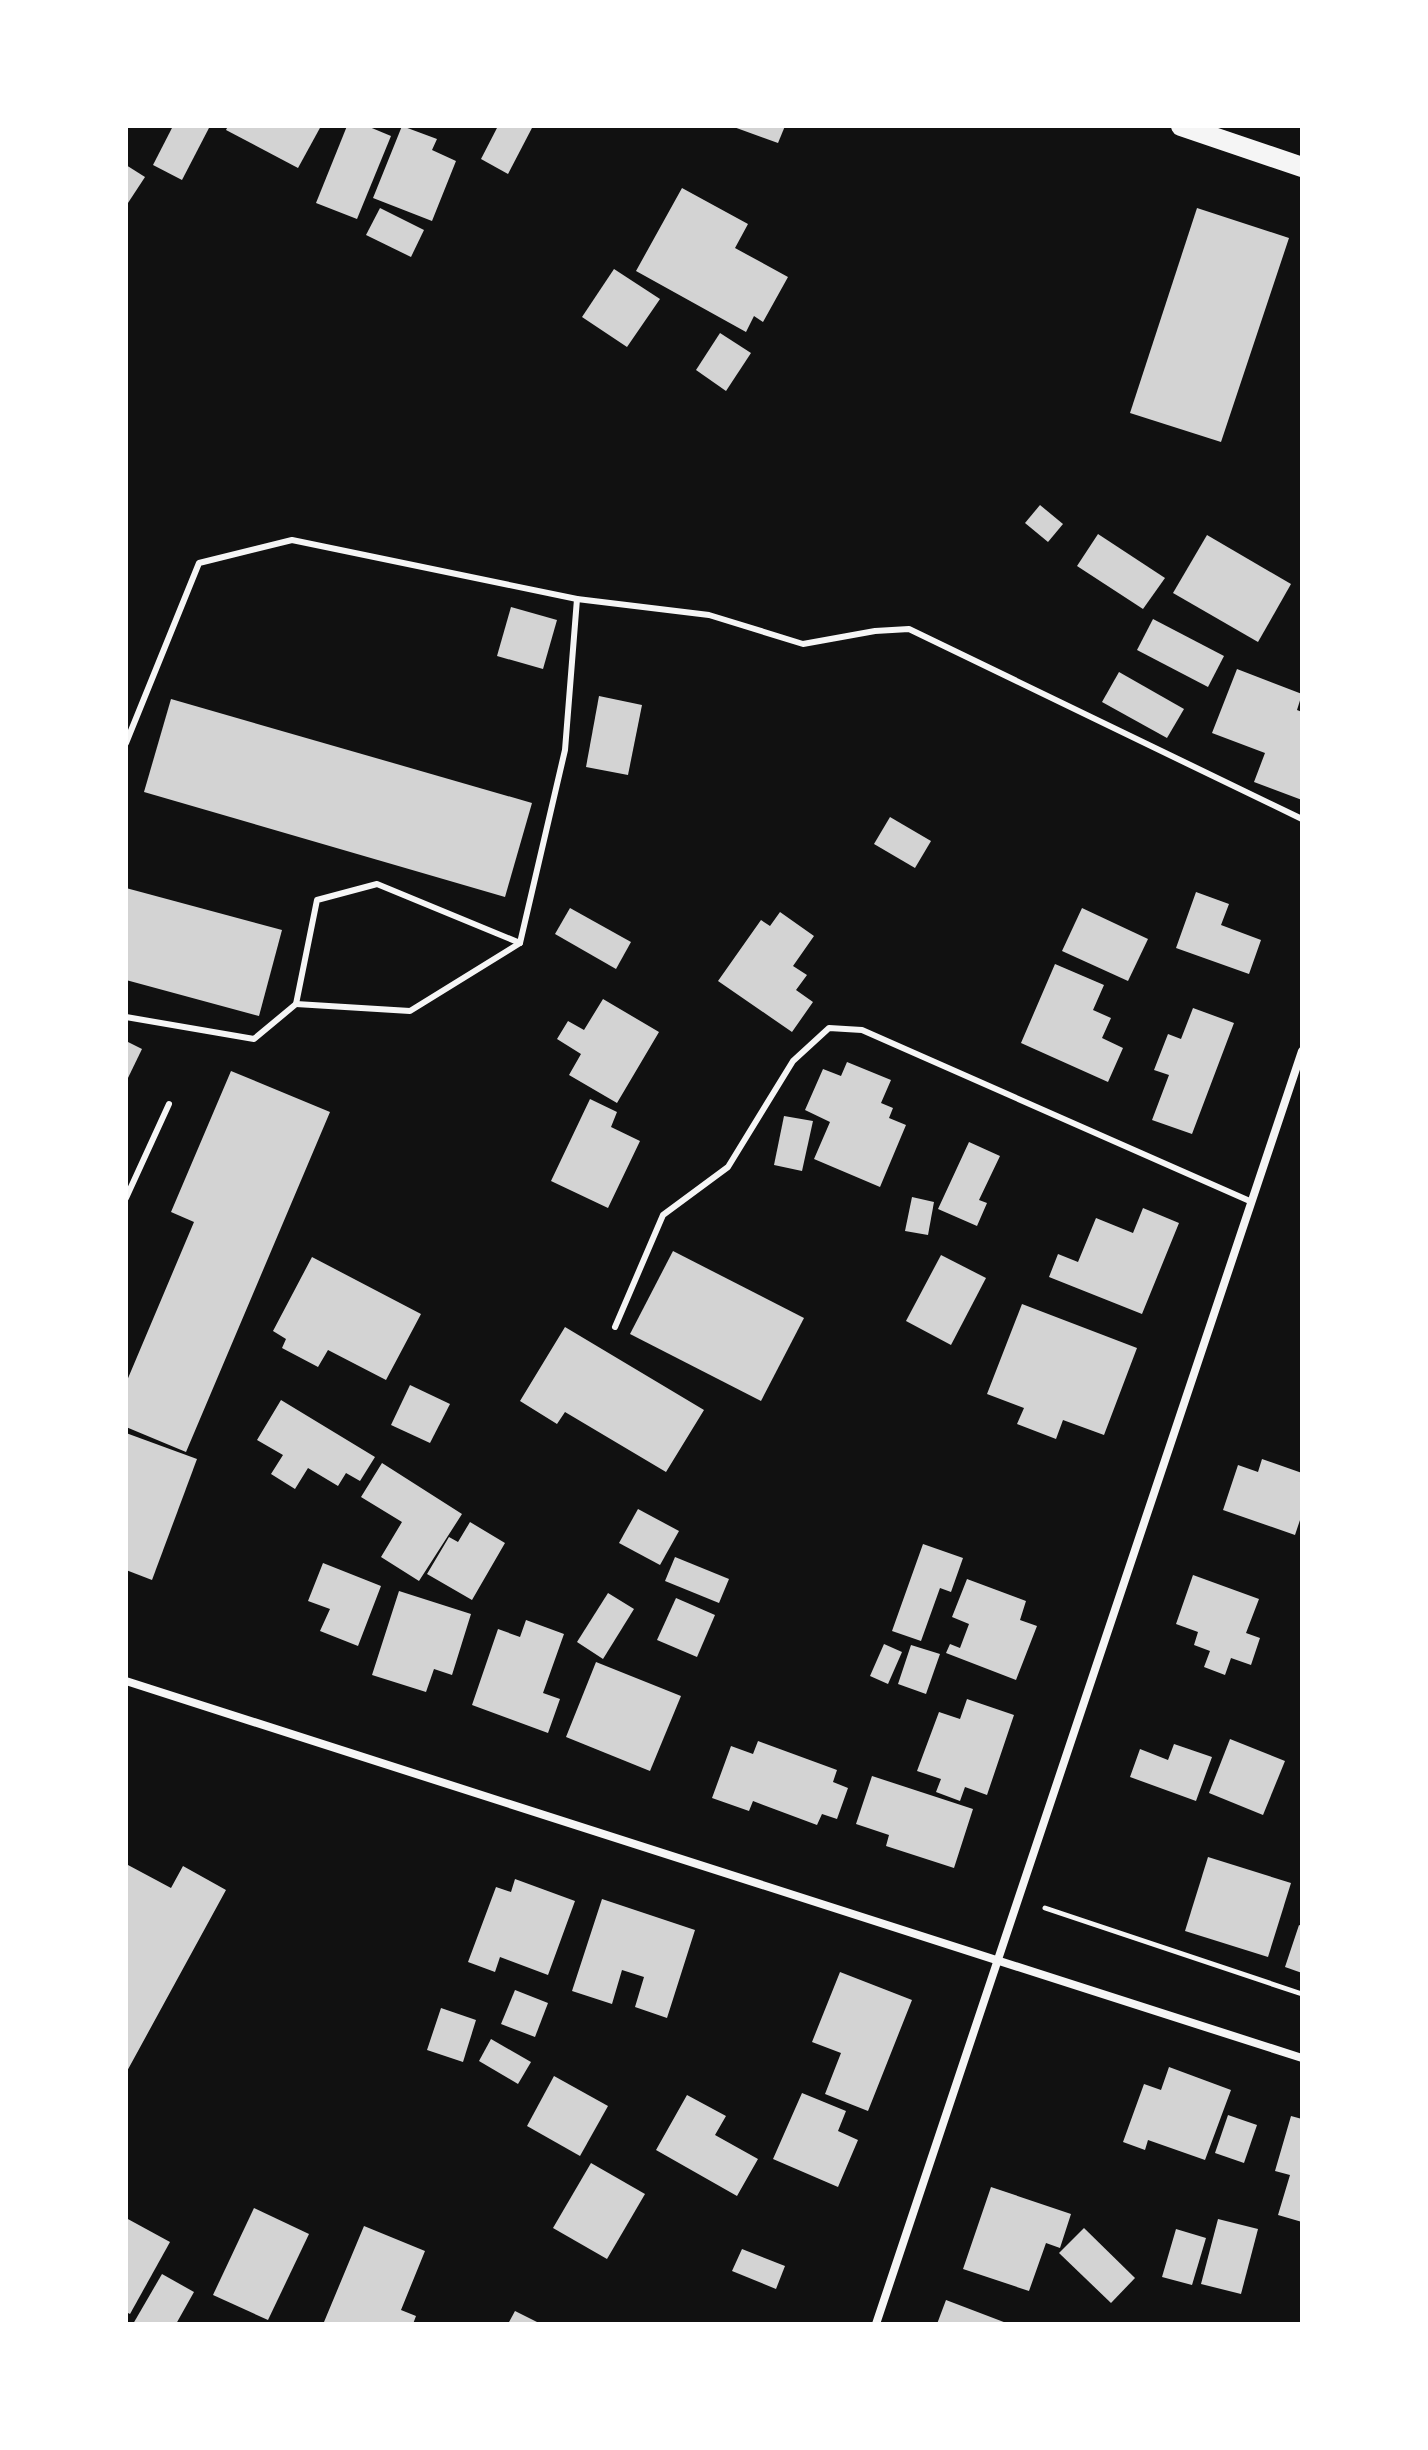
<svg xmlns="http://www.w3.org/2000/svg" width="1428" height="2450" font-family="Lato,sans-serif">
  <style>
    .building { fill: #d3d3d3 }
    .lines { fill: none; stroke-linecap: round; stroke-linejoin: round }
    .path { stroke: #f5f5f5; stroke-width: 5 }
    .service { stroke: #f5f5f5; stroke-width: 6 }
    .minor { stroke: #f5f5f5; stroke-width: 8 }
    .primary { stroke: #f5f5f5; stroke-width: 20 }
  </style>
  <rect width="100%" height="100%" fill="#111"/>
  <!-- building -->
  <g class="building">
    <polygon points="173,126 210,126 182,180 153,165"/>
    <polygon points="228,126 321,126 298,168 226,130"/>
    <polygon points="347,126 367,126 391,136 357,219 316,203"/>
    <polygon points="402,126 437,139 432,150 456,161 432,221 373,198"/>
    <polygon points="498,126 533,126 508,174 481,159"/>
    <polygon points="731,126 785,126 778,143"/>
    <polygon points="126,165 145,177 126,206"/>
    <polygon points="682,188 748,224 735,248 788,277 763,322 754,316 746,332 636,271"/>
    <polygon points="380,208 424,230 411,257 366,235"/>
    <polygon points="1197,208 1289,238 1221,442 1130,413"/>
    <polygon points="614,269 660,299 627,347 582,317"/>
    <polygon points="720,333 751,353 726,391 696,370"/>
    <polygon points="1040,505 1063,524 1048,542 1025,523"/>
    <polygon points="1098,534 1165,578 1143,609 1077,566"/>
    <polygon points="1207,535 1291,584 1258,642 1173,593"/>
    <polygon points="511,607 557,620 543,669 497,656"/>
    <polygon points="1153,619 1224,656 1208,687 1137,650"/>
    <polygon points="1237,669 1302,694 1297,710 1302,712 1302,800 1254,782 1265,753 1212,733"/>
    <polygon points="1119,672 1184,709 1167,738 1102,702"/>
    <polygon points="599,696 642,705 628,775 586,767"/>
    <polygon points="171,699 532,803 505,897 144,792"/>
    <polygon points="890,817 931,841 915,868 874,844"/>
    <polygon points="126,888 282,930 259,1016 126,980"/>
    <polygon points="1196,892 1229,904 1221,925 1261,940 1249,974 1176,948"/>
    <polygon points="570,908 631,942 616,969 555,934"/>
    <polygon points="1082,908 1148,939 1128,981 1062,951"/>
    <polygon points="780,912 814,936 793,966 807,975 796,990 813,1002 792,1032 718,981 761,920 770,926"/>
    <polygon points="1055,964 1104,985 1093,1010 1111,1018 1102,1038 1123,1048 1108,1082 1021,1043"/>
    <polygon points="603,999 659,1032 617,1103 569,1075 581,1054 557,1039 568,1021 584,1030"/>
    <polygon points="1193,1008 1234,1023 1192,1134 1152,1120 1169,1075 1154,1070 1168,1034 1181,1039"/>
    <polygon points="126,1041 142,1049 126,1082"/>
    <polygon points="847,1062 891,1080 881,1103 893,1108 889,1118 906,1125 880,1187 814,1159 830,1122 805,1110 823,1069 841,1076"/>
    <polygon points="231,1071 330,1112 186,1452 126,1427 126,1383 194,1222 171,1212"/>
    <polygon points="590,1099 617,1112 611,1127 640,1141 608,1208 551,1181"/>
    <polygon points="784,1116 813,1121 802,1171 774,1165"/>
    <polygon points="969,1142 1000,1156 979,1200 987,1203 977,1226 938,1209"/>
    <polygon points="912,1197 934,1202 928,1235 905,1231"/>
    <polygon points="1143,1208 1179,1223 1142,1314 1049,1277 1058,1254 1078,1262 1096,1218 1133,1233"/>
    <polygon points="673,1251 804,1318 761,1401 630,1334"/>
    <polygon points="941,1255 986,1278 951,1345 906,1321"/>
    <polygon points="312,1257 421,1314 386,1380 328,1350 318,1367 282,1348 286,1339 273,1331"/>
    <polygon points="1022,1304 1137,1348 1104,1435 1063,1420 1056,1439 1017,1424 1024,1408 987,1394"/>
    <polygon points="565,1327 704,1410 666,1472 565,1412 557,1424 520,1401"/>
    <polygon points="410,1385 450,1404 430,1443 391,1425"/>
    <polygon points="281,1400 375,1457 360,1481 346,1473 338,1486 308,1468 295,1489 271,1474 283,1455 257,1440"/>
    <polygon points="126,1433 197,1459 152,1580 126,1570"/>
    <polygon points="1262,1459 1302,1473 1302,1514 1295,1535 1223,1510 1238,1465 1258,1472"/>
    <polygon points="382,1463 462,1514 419,1581 381,1557 402,1522 361,1497"/>
    <polygon points="638,1509 679,1531 660,1565 619,1543"/>
    <polygon points="470,1522 505,1543 472,1600 427,1574 449,1537 458,1542"/>
    <polygon points="923,1544 963,1558 951,1592 940,1588 921,1641 892,1631"/>
    <polygon points="675,1557 729,1579 719,1603 665,1581"/>
    <polygon points="323,1563 381,1586 358,1646 320,1631 330,1609 308,1601"/>
    <polygon points="1193,1575 1259,1599 1246,1633 1260,1638 1251,1665 1231,1658 1225,1675 1204,1667 1210,1651 1194,1645 1198,1632 1176,1624"/>
    <polygon points="967,1579 1026,1601 1020,1620 1037,1626 1016,1680 946,1653 950,1644 960,1648 969,1624 952,1617"/>
    <polygon points="399,1591 471,1614 452,1675 434,1669 426,1692 372,1675"/>
    <polygon points="608,1593 634,1609 603,1659 577,1642"/>
    <polygon points="676,1598 715,1615 697,1657 657,1640"/>
    <polygon points="526,1620 564,1634 543,1693 560,1699 548,1733 472,1705 498,1629 520,1637"/>
    <polygon points="884,1644 902,1652 888,1684 870,1676"/>
    <polygon points="911,1645 940,1654 926,1694 898,1684"/>
    <polygon points="596,1662 681,1696 650,1771 566,1737"/>
    <polygon points="967,1699 1014,1715 987,1795 965,1787 960,1801 936,1792 941,1779 917,1771 939,1712 960,1719"/>
    <polygon points="1230,1739 1285,1761 1263,1815 1209,1793"/>
    <polygon points="758,1741 837,1770 833,1782 848,1788 837,1819 822,1814 817,1825 753,1801 749,1811 712,1798 731,1746 753,1754"/>
    <polygon points="1174,1744 1212,1757 1196,1801 1130,1777 1140,1749 1168,1760"/>
    <polygon points="872,1776 973,1809 954,1868 886,1846 889,1835 856,1824"/>
    <polygon points="1208,1857 1291,1883 1268,1957 1185,1931"/>
    <polygon points="128,1865 171,1888 183,1866 226,1890 126,2073"/>
    <polygon points="515,1879 575,1901 548,1975 500,1957 495,1972 468,1962 496,1887 511,1892"/>
    <polygon points="602,1899 695,1930 667,2018 635,2007 644,1977 622,1970 612,2004 572,1991"/>
    <polygon points="1299,1925 1302,1926 1302,1973 1285,1967"/>
    <polygon points="840,1972 912,2000 868,2111 825,2094 841,2053 812,2042"/>
    <polygon points="515,1990 548,2003 535,2037 501,2024"/>
    <polygon points="441,2008 476,2020 463,2062 427,2050"/>
    <polygon points="491,2039 531,2062 518,2084 479,2061"/>
    <polygon points="1169,2067 1231,2090 1205,2160 1148,2140 1145,2150 1123,2142 1144,2084 1161,2090"/>
    <polygon points="554,2076 608,2106 580,2156 527,2126"/>
    <polygon points="802,2093 846,2111 838,2131 858,2140 838,2187 773,2159"/>
    <polygon points="687,2095 726,2116 715,2135 758,2159 737,2196 656,2150"/>
    <polygon points="1228,2115 1257,2125 1244,2163 1215,2153"/>
    <polygon points="1291,2116 1302,2119 1302,2222 1278,2215 1290,2175 1275,2171"/>
    <polygon points="591,2163 645,2194 607,2259 553,2228"/>
    <polygon points="991,2187 1071,2214 1060,2248 1046,2243 1029,2291 963,2269"/>
    <polygon points="254,2208 309,2234 268,2320 213,2295"/>
    <polygon points="126,2218 170,2242 130,2314 126,2312"/>
    <polygon points="1218,2219 1258,2229 1241,2294 1201,2284"/>
    <polygon points="364,2226 425,2251 401,2310 416,2316 413,2324 324,2322"/>
    <polygon points="1084,2228 1135,2278 1111,2303 1059,2253"/>
    <polygon points="1176,2229 1206,2238 1192,2285 1162,2277"/>
    <polygon points="742,2249 785,2266 776,2289 732,2271"/>
    <polygon points="162,2274 194,2292 176,2324 133,2324"/>
    <polygon points="946,2300 1009,2324 937,2324"/>
    <polygon points="515,2311 541,2324 508,2324"/>
  </g>
  <g class="lines">
    <!-- path -->
    <polyline class="path" points="1045,1908 1302,1994"/>
    <!-- service -->
    <g class="service">
      <polyline points="126,743 199,563 292,540 577,599 709,615 803,644 875,631 909,629 1302,819"/>
      <polyline points="296,1004 410,1011 520,943 565,750 577,599"/>
      <polyline points="126,1017 254,1039 296,1004 317,900 377,884 520,943"/>
      <polyline points="126,1198 169,1104"/>
      <polyline points="615,1327 663,1215 728,1167 793,1061 829,1028 862,1030 1252,1202"/>
    </g>
    <!-- minor -->
    <g class="minor">
      <polyline points="126,1681 1302,2058"/>
      <polyline points="876,2324 1302,1051"/>
    </g>
    <!-- primary -->
    <polyline class="primary" points="1181,126 1302,167"/>
  </g>
  <!-- border -->
  <rect width="1428" height="2450" fill="none" stroke="#ffffff" stroke-width="256"/>
</svg>
